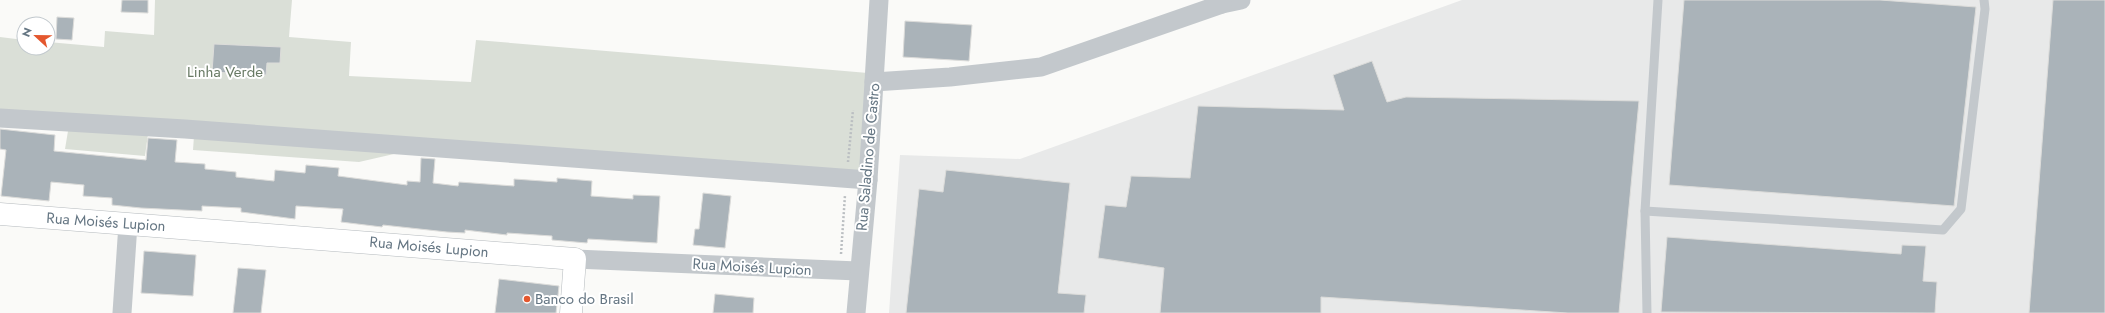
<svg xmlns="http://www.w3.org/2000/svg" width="2105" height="313" font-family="Jost,sans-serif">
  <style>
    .built { fill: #e8e9e9 }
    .green { fill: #dadfd7 }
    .building { fill: #aab3b9; stroke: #dcdcda }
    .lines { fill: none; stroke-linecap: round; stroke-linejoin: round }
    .primary-casing { stroke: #b5babe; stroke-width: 23 }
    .path { stroke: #bbbfc2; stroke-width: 2.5; stroke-dasharray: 2 2; stroke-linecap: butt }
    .lane { stroke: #c3c8cc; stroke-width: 9 }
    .street { stroke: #c3c8cc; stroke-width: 19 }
    .primary { stroke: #fff; stroke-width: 22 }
    .poi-dot { fill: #e4572e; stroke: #fff; stroke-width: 1.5 }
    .labels { text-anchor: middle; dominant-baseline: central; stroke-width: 4; stroke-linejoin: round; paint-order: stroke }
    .park-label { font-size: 15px; fill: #687a64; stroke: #fff }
    .street-label { font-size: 15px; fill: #657683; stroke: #fff }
    .poi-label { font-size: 15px; fill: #657683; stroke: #fff; text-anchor: start }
  </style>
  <rect width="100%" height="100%" fill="#fafaf8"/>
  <!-- built -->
  <polygon class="built" points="1462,0 2105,0 2105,313 889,313 900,155 1020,159"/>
  <!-- green -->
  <polygon class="green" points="155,0 292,0 289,37 351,42 349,76 471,82 476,40 868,73 858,188 407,151 359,162 193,150 194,136 148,134 145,156 65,149 68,131 0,125 0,37 24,40 24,48 48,48 48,42 104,47 105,31 154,35"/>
  <!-- building -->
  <g class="building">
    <polygon points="122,0 148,0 148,13 121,12"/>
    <polygon points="1684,0 1880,0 1976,7 1954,206 1669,185"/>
    <polygon points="2053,0 2105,0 2105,313 2029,313"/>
    <polygon points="57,17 74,18 72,40 56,39"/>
    <polygon points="905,21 972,25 969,61 903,57"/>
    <polygon points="214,44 281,47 280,63 267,63 266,75 212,72"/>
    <polygon points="1372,61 1387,102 1406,97 1639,101 1619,313 1568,313 1321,297 1321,313 1160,313 1164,268 1098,258 1105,205 1126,207 1131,176 1190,178 1198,106 1344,110 1333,75"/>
    <polygon points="0,129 55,135 54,151 146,160 148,138 177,140 175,162 205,164 205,169 236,172 236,177 274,181 275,170 305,173 306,165 339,168 338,176 407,185 407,181 420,182 421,158 435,159 433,183 458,186 459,182 514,186 514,179 557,182 557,178 592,181 591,196 633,199 633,195 660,196 657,243 588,239 587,243 552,240 552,236 507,233 507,235 465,230 465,233 447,232 383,225 382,227 341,222 343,209 296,206 295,219 241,212 241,208 202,206 202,211 141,208 112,205 112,198 83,196 84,185 51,182 49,201 1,196 6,150 0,149"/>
    <polygon points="946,170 1070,183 1058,293 1086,295 1084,313 906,313 919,189 943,192"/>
    <polygon points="703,193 731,196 725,248 693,245 695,229 699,229"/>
    <polygon points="1667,237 1901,254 1902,245 1926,246 1923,281 1937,282 1935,313 1661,312"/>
    <polygon points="144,251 196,255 193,296 141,293"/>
    <polygon points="238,268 266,270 261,313 233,313"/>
    <polygon points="499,279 559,286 556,313 495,313"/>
    <polygon points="715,294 754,298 753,313 713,313"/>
  </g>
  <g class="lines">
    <!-- primary casing -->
    <g class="primary-casing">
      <polyline id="primary" points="0,214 575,259 571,313"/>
    </g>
    <!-- path -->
    <g class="path">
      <polyline points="848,162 853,110"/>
      <polyline points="841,254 845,195"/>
    </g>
    <!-- lane -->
    <g class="lane">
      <polyline points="1645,211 1943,230 1961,209 1985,9 1984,0"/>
      <polyline points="1647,313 1645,211 1658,0"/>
    </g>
    <!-- street -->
    <g class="street">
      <polyline points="1227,0 1222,4 1241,0"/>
      <polyline points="874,82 950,77 1041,67 1222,4"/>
      <polyline points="0,118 185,129 868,180"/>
      <polyline points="575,259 858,271"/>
      <polyline points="122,313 128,224"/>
      <polyline points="856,313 868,180 879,0"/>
    </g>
    <!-- primary -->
    <use href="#primary" class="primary"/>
  </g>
  <!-- markers -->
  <circle class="poi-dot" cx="527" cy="299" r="4"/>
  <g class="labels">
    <!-- park labels -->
    <g class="park-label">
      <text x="225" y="72">Linha Verde</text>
    </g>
    <!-- street labels -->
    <g class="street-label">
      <text transform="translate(868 157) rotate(-85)">Rua Saladino de Castro</text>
      <text transform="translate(106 222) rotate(4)">Rua Moisés Lupion</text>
      <text transform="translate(429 247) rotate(5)">Rua Moisés Lupion</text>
      <text transform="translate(752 267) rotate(3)">Rua Moisés Lupion</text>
    </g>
    <!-- poi labels -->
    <g class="poi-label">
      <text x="535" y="299">Banco do Brasil</text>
    </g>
  </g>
  <!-- north arrow -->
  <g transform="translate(36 36) rotate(292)"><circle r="19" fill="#ffffff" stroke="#c1c8cd"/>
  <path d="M0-3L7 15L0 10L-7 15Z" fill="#e4572e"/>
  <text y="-6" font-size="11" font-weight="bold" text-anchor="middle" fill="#657683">N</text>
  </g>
</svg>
